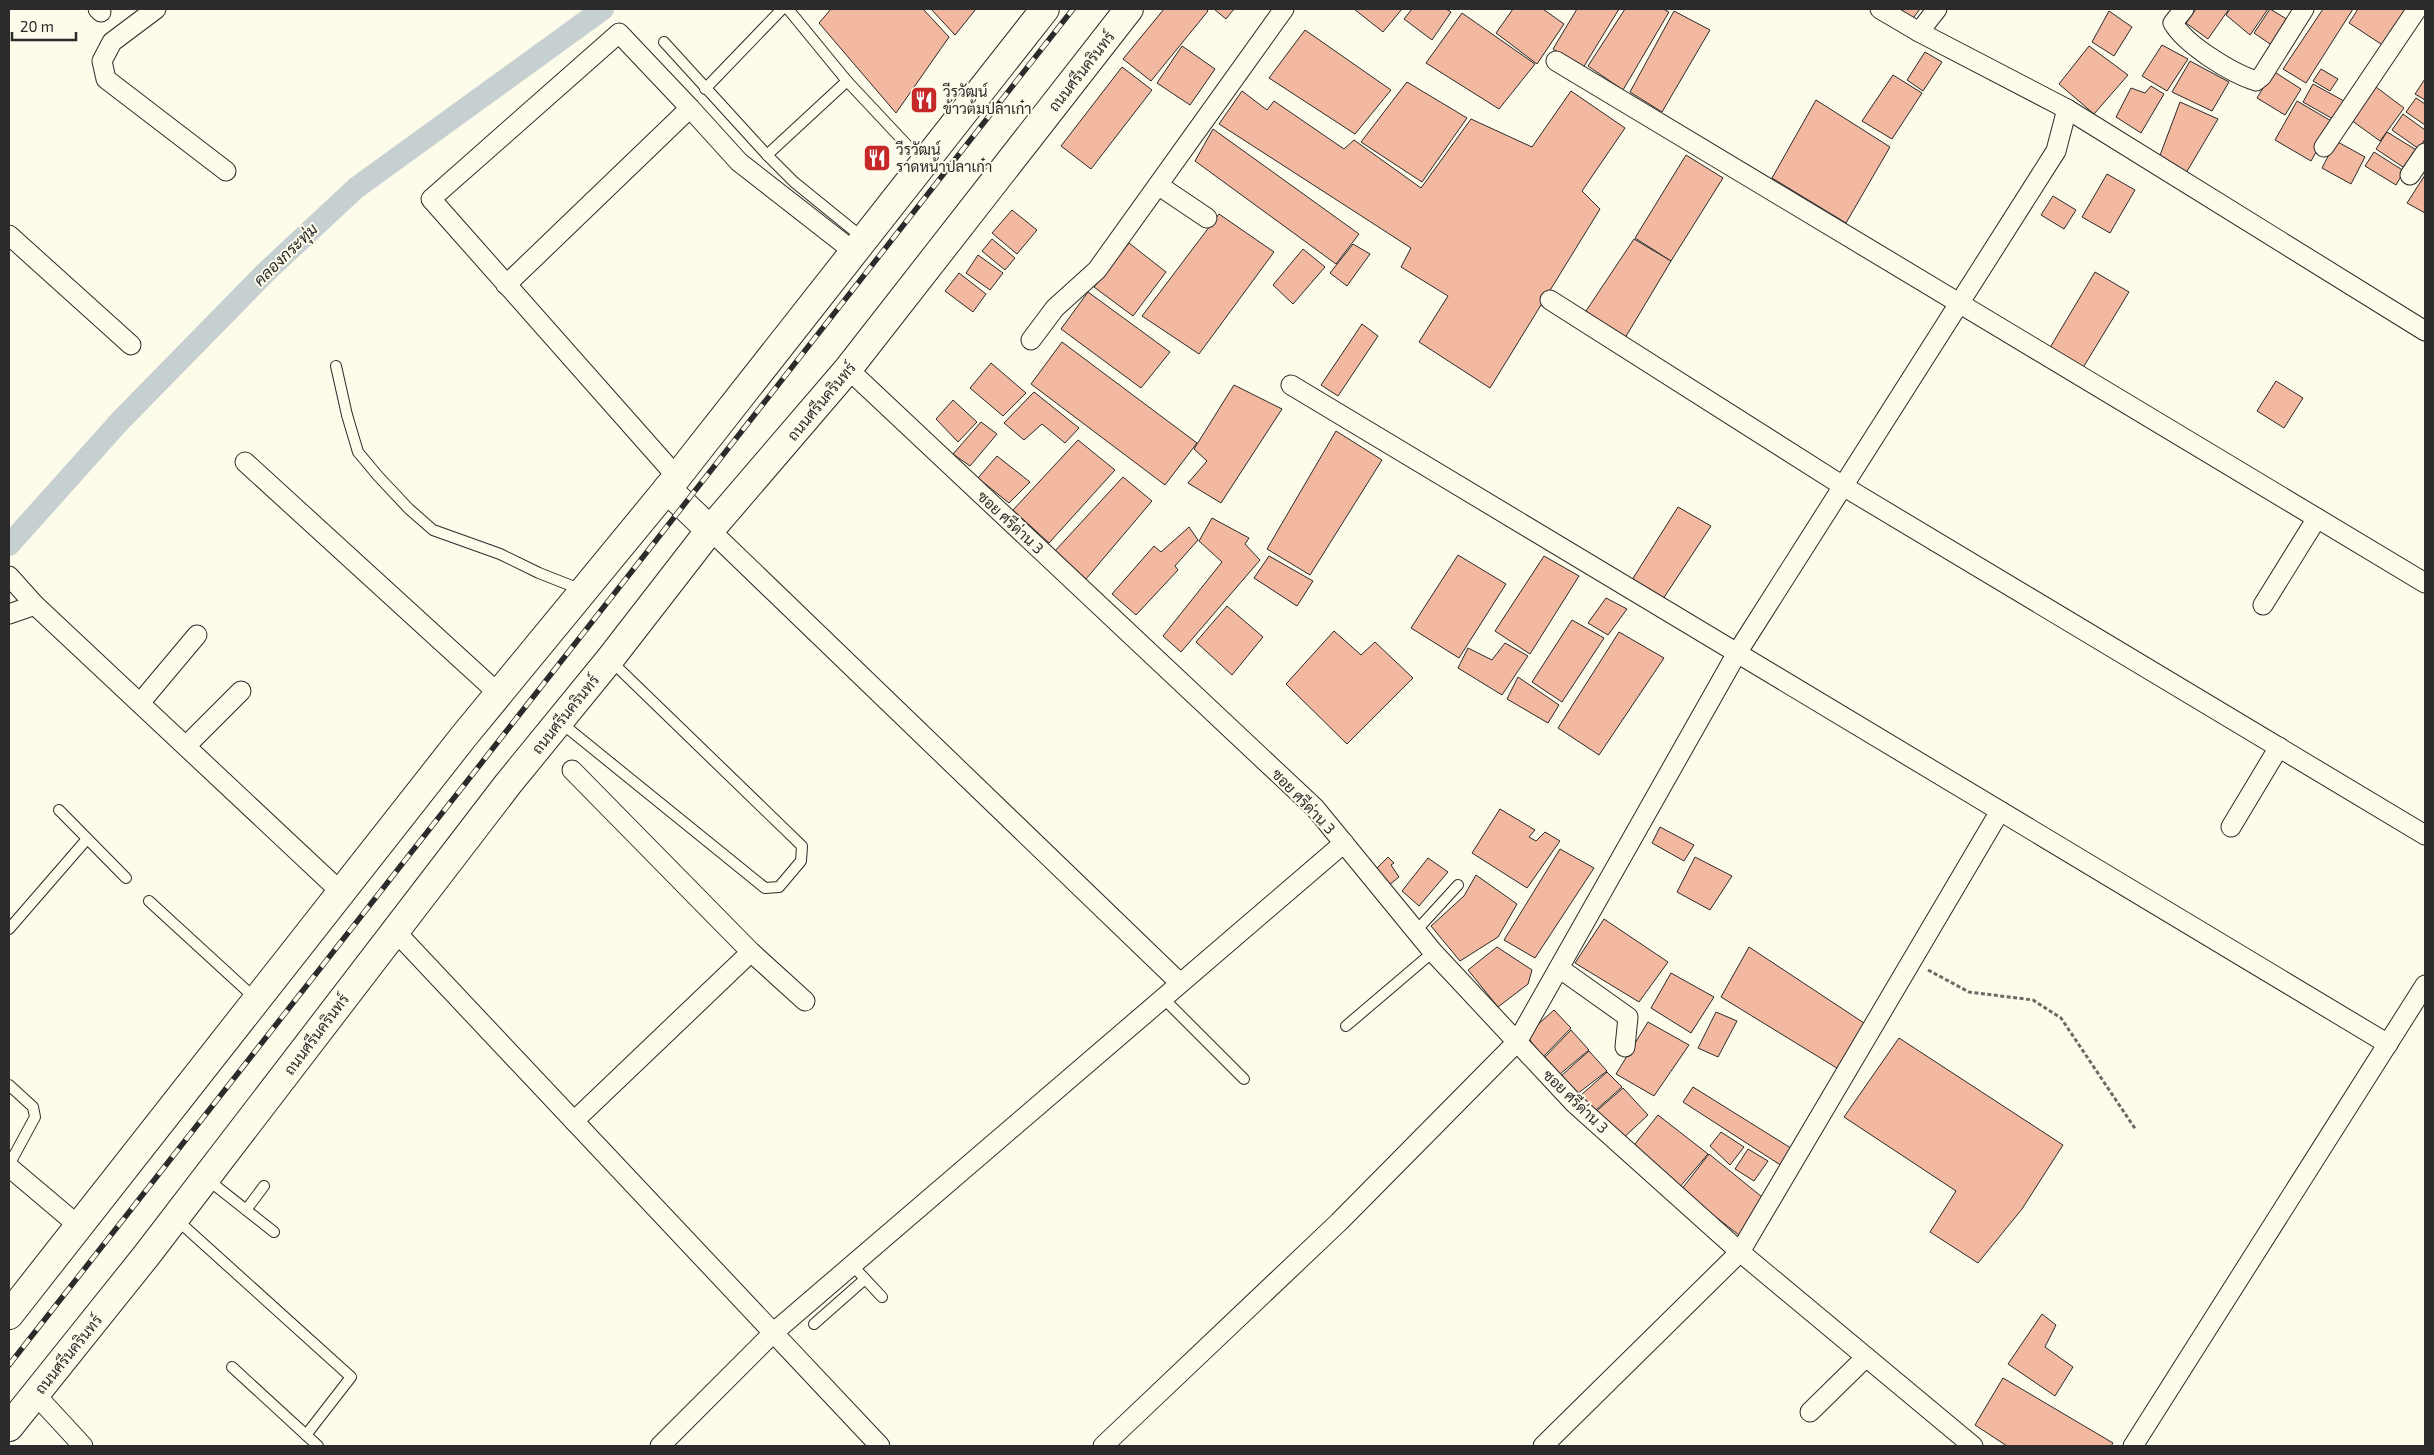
<svg xmlns="http://www.w3.org/2000/svg" width="2434" height="1455" font-family="'Exo 2',Sarabun,sans-serif">
  <style>
    .lines { fill: none; stroke-linecap: round; stroke-linejoin: round }
    .canal { stroke: #c7d0d0; stroke-width: 22 }
    .building { fill: #f2b8a0; stroke: #2b2b2b }
    .service-casing { stroke: #2b2b2b; stroke-width: 12 }
    .minor-casing { stroke: #2b2b2b; stroke-width: 21 }
    .primary-casing { stroke: #2b2b2b; stroke-width: 30 }
    .path { stroke: #6a6964; stroke-width: 3; stroke-dasharray: 4 2.5; stroke-linecap: butt }
    .service { stroke: #fdfbea; stroke-width: 10 }
    .minor { stroke: #fdfbea; stroke-width: 19 }
    .primary { stroke: #fdfbea; stroke-width: 28 }
    .rail-casing { stroke: #2b2b2b; stroke-width: 5.5 }
    .rail { stroke: #fdfbea; stroke-width: 4; stroke-dasharray: 11; stroke-linecap: butt }
    .labels { text-anchor: middle; dominant-baseline: central; stroke-width: 4; stroke-linejoin: round; paint-order: stroke }
    .street-label { font-size: 15px; fill: #2b2b2b; stroke: #fdfbea }
    .poi-label { font-size: 15px; fill: #2b2b2b; stroke: #fdfbea; text-anchor: start }
    .water-label { font-size: 16px; font-style: italic; fill: #2b2b2b; stroke: #fdfbea }
  </style>
  <rect width="100%" height="100%" fill="#fdfbea"/>
  <g class="lines">
    <!-- canal -->
    <polyline class="canal" points="9,545 120,421 266,272 356,188 603,9"/>
  </g>
  <!-- building -->
  <g class="building">
    <polygon points="831,9 923,9 949,37 896,113 819,23"/>
    <polygon points="931,9 976,9 955,35"/>
    <polygon points="1164,9 1206,9 1208,11 1151,81 1123,59"/>
    <polygon points="1214,9 1234,9 1226,19"/>
    <polygon points="1354,9 1402,9 1383,32"/>
    <polygon points="1412,9 1446,9 1451,12 1432,40 1404,19"/>
    <polygon points="1513,9 1543,9 1564,24 1537,64 1496,33"/>
    <polygon points="1577,9 1619,9 1583,68 1553,49"/>
    <polygon points="1625,9 1663,9 1669,12 1623,90 1588,66"/>
    <polygon points="1892,9 1920,9 1911,21"/>
    <polygon points="2196,9 2229,9 2208,39 2186,23"/>
    <polygon points="2230,9 2268,9 2250,35 2226,15"/>
    <polygon points="2270,9 2290,21 2273,46 2254,33"/>
    <polygon points="2323,9 2353,9 2306,83 2283,69"/>
    <polygon points="2358,9 2405,9 2408,11 2384,46 2349,23"/>
    <polygon points="1674,11 1710,30 1662,112 1630,92"/>
    <polygon points="2109,11 2132,27 2114,56 2092,42"/>
    <polygon points="1462,13 1535,64 1499,109 1426,63"/>
    <polygon points="1305,30 1391,90 1355,134 1269,78"/>
    <polygon points="2162,45 2188,59 2167,91 2142,76"/>
    <polygon points="1182,46 1215,69 1190,105 1157,83"/>
    <polygon points="2089,46 2128,75 2094,114 2059,84"/>
    <polygon points="1925,52 1942,62 1923,91 1907,80"/>
    <polygon points="2190,61 2229,82 2212,111 2172,92"/>
    <polygon points="1122,67 1152,90 1091,169 1061,146"/>
    <polygon points="2321,69 2338,79 2330,91 2313,81"/>
    <polygon points="2273,71 2301,89 2285,115 2257,98"/>
    <polygon points="1893,75 1922,93 1892,139 1862,121"/>
    <polygon points="2425,79 2425,100 2415,94"/>
    <polygon points="1407,82 1467,118 1422,182 1361,142"/>
    <polygon points="2313,84 2344,101 2333,119 2303,102"/>
    <polygon points="2151,86 2164,94 2141,133 2116,117 2131,88 2145,93"/>
    <polygon points="2376,87 2404,108 2380,141 2351,120"/>
    <polygon points="1242,91 1267,110 1274,101 1344,149 1354,140 1421,188 1471,119 1532,147 1571,91 1625,128 1582,191 1600,209 1490,388 1419,342 1448,296 1401,267 1411,248 1219,124"/>
    <polygon points="2416,98 2425,104 2425,125 2406,112"/>
    <polygon points="1816,100 1890,147 1846,223 1772,178"/>
    <polygon points="2297,101 2333,122 2311,161 2275,140"/>
    <polygon points="2180,102 2218,119 2186,173 2159,158"/>
    <polygon points="2403,114 2425,130 2425,139 2419,149 2392,130"/>
    <polygon points="1213,129 1359,234 1336,264 1195,161"/>
    <polygon points="2387,132 2418,151 2406,169 2376,149"/>
    <polygon points="2336,141 2365,157 2351,184 2322,168"/>
    <polygon points="2374,152 2404,171 2396,185 2365,166"/>
    <polygon points="1686,155 1723,178 1671,261 1635,238"/>
    <polygon points="2107,174 2135,190 2110,233 2082,217"/>
    <polygon points="2425,175 2425,213 2407,203"/>
    <polygon points="2053,196 2076,210 2064,229 2041,215"/>
    <polygon points="1012,210 1037,230 1017,254 992,233"/>
    <polygon points="1219,214 1274,252 1199,354 1142,316"/>
    <polygon points="992,239 1015,258 1005,270 982,251"/>
    <polygon points="1634,239 1671,261 1625,338 1586,311"/>
    <polygon points="1129,243 1166,272 1133,316 1094,287"/>
    <polygon points="1353,244 1370,254 1347,286 1330,273"/>
    <polygon points="1303,249 1325,267 1293,304 1273,285"/>
    <polygon points="978,255 1003,273 990,290 966,273"/>
    <polygon points="2095,272 2129,292 2081,371 2048,351"/>
    <polygon points="959,273 986,294 973,312 945,291"/>
    <polygon points="1088,292 1170,352 1141,388 1061,329"/>
    <polygon points="1362,324 1378,336 1338,396 1321,385"/>
    <polygon points="1062,342 1197,443 1165,485 1031,384"/>
    <polygon points="991,363 1026,393 1003,416 970,388"/>
    <polygon points="2276,381 2303,398 2284,428 2257,411"/>
    <polygon points="1234,385 1282,409 1221,503 1188,483 1207,461 1194,449"/>
    <polygon points="1034,392 1079,428 1065,443 1042,424 1024,440 1004,423"/>
    <polygon points="953,400 977,422 958,442 936,419"/>
    <polygon points="981,422 997,434 970,466 953,454"/>
    <polygon points="1336,431 1382,460 1310,575 1267,549"/>
    <polygon points="1078,440 1115,470 1049,543 1013,510"/>
    <polygon points="997,456 1030,482 1009,503 978,478"/>
    <polygon points="1123,477 1152,501 1086,579 1054,552"/>
    <polygon points="1678,507 1711,526 1661,602 1630,583"/>
    <polygon points="1212,518 1249,538 1245,544 1260,560 1181,652 1163,636 1222,562 1199,541"/>
    <polygon points="1189,527 1198,540 1175,566 1178,570 1136,615 1112,594 1154,546 1161,552"/>
    <polygon points="1458,555 1506,584 1459,658 1411,628"/>
    <polygon points="1269,556 1313,581 1297,606 1254,578"/>
    <polygon points="1544,556 1579,576 1530,654 1495,631"/>
    <polygon points="1606,598 1627,609 1608,635 1588,623"/>
    <polygon points="1227,606 1263,637 1232,675 1196,642"/>
    <polygon points="1572,620 1604,638 1562,702 1532,682"/>
    <polygon points="1334,631 1361,655 1375,642 1413,678 1347,744 1286,684"/>
    <polygon points="1619,632 1664,658 1599,755 1558,728"/>
    <polygon points="1505,643 1528,656 1502,695 1458,668 1468,648 1492,660"/>
    <polygon points="1518,677 1559,705 1548,723 1507,699"/>
    <polygon points="1500,809 1535,830 1529,837 1536,841 1545,832 1560,841 1527,888 1472,853"/>
    <polygon points="1660,827 1694,845 1684,861 1652,843"/>
    <polygon points="1560,849 1594,868 1535,958 1504,940"/>
    <polygon points="1388,857 1394,863 1391,865 1399,877 1389,885 1377,868"/>
    <polygon points="1695,857 1732,876 1710,910 1677,892"/>
    <polygon points="1428,858 1448,872 1419,906 1402,891"/>
    <polygon points="1476,875 1517,904 1498,937 1460,961 1431,926 1464,896"/>
    <polygon points="1604,919 1668,962 1639,1002 1575,963"/>
    <polygon points="1497,947 1532,970 1528,984 1498,1007 1468,970"/>
    <polygon points="1749,947 1867,1025 1840,1070 1721,997"/>
    <polygon points="1671,973 1714,997 1691,1033 1651,1008"/>
    <polygon points="1554,1010 1571,1028 1543,1057 1526,1035"/>
    <polygon points="1716,1012 1737,1021 1718,1057 1698,1048"/>
    <polygon points="1648,1022 1689,1045 1654,1096 1616,1074"/>
    <polygon points="1571,1030 1589,1050 1560,1074 1545,1057"/>
    <polygon points="1899,1038 2063,1145 2022,1209 1978,1263 1930,1232 1956,1191 1844,1117"/>
    <polygon points="1589,1051 1607,1071 1577,1094 1561,1076"/>
    <polygon points="1607,1072 1622,1087 1596,1110 1580,1096"/>
    <polygon points="1693,1087 1794,1150 1782,1166 1683,1102"/>
    <polygon points="1623,1088 1648,1115 1620,1141 1593,1114"/>
    <polygon points="1658,1115 1708,1154 1679,1188 1631,1149"/>
    <polygon points="1721,1132 1744,1147 1730,1165 1710,1146"/>
    <polygon points="1748,1149 1768,1161 1754,1181 1735,1169"/>
    <polygon points="1709,1154 1767,1201 1739,1235 1681,1190"/>
    <polygon points="2042,1314 2056,1325 2045,1347 2073,1367 2055,1396 2008,1364"/>
    <polygon points="2003,1378 2113,1443 2111,1446 2007,1446 1975,1425"/>
  </g>
  <g class="lines">
    <!-- service casing -->
    <g class="service-casing">
      <g id="service">
        <polyline points="788,9 847,81 923,162"/>
        <polyline points="664,42 767,155 794,182 863,238"/>
        <polyline points="705,89 782,9"/>
        <polyline points="767,155 847,81"/>
        <polyline points="336,366 347,415 358,452 378,476 409,509 433,530 500,554 539,573 582,590"/>
        <polyline points="560,722 765,888 779,887 801,861 802,846 611,661"/>
        <polyline points="59,810 126,878"/>
        <polyline points="149,901 257,1000"/>
        <polyline points="9,929 87,839"/>
        <polyline points="1416,931 1458,885"/>
        <polyline points="1163,998 1244,1079"/>
        <polyline points="1346,1026 1433,952"/>
        <polyline points="9,1085 33,1107 35,1117 9,1165"/>
        <polyline points="207,1179 274,1232"/>
        <polyline points="246,1210 264,1186"/>
        <polyline points="176,1219 351,1377 306,1435"/>
        <polyline points="852,1265 882,1297"/>
        <polyline points="814,1324 865,1279"/>
        <polyline points="232,1367 318,1446"/>
      </g>
    </g>
    <!-- minor casing -->
    <g class="minor-casing">
      <g id="minor">
        <polyline points="98,9 101,12"/>
        <polyline points="156,9 112,42 102,61 106,79 226,171"/>
        <polyline points="1880,9 1919,32 2067,109 2425,331"/>
        <path d="M2184,9L2173,23C2186,45 2231,73 2256,81L2262,76L2304,9"/>
        <polyline points="1919,32 1937,9"/>
        <polyline points="1556,61 2425,583"/>
        <polyline points="2324,147 2417,9"/>
        <polyline points="2410,175 2425,153"/>
        <polyline points="1158,185 1207,218"/>
        <polyline points="9,235 131,345"/>
        <polyline points="506,285 690,108 739,162 853,251"/>
        <polyline points="1550,300 1843,486 2425,835"/>
        <polyline points="1031,340 1055,308 1097,270 1284,9"/>
        <polyline points="848,369 1315,808 1433,952 1575,1104 1740,1252 1973,1446"/>
        <polyline points="1291,385 2388,1044"/>
        <polyline points="245,462 499,694"/>
        <polyline points="677,477 431,199 619,33 690,108"/>
        <polyline points="710,530 1180,983"/>
        <polyline points="9,576 35,605"/>
        <polyline points="2263,605 2317,518"/>
        <polyline points="9,614 35,605 342,893"/>
        <polyline points="140,703 197,635"/>
        <polyline points="186,746 241,691"/>
        <polyline points="572,770 751,952 805,1001"/>
        <polyline points="2231,827 2279,747"/>
        <polyline points="395,931 880,1446"/>
        <polyline points="1559,968 1628,1017 1625,1047"/>
        <polyline points="574,1121 751,952"/>
        <polyline points="9,1167 80,1227"/>
        <polyline points="35,1394 83,1446"/>
        <polyline points="1810,1412 1866,1357"/>
        <polyline points="660,1446 773,1333 1344,843"/>
        <polyline points="1103,1446 1339,1222 1517,1042 1737,653 2056,151 2067,109"/>
        <polyline points="1543,1446 1740,1252 2000,811"/>
        <polyline points="2133,1446 2425,985"/>
      </g>
    </g>
    <!-- primary casing -->
    <g class="primary-casing">
      <g id="primary">
        <polyline points="667,489 710,530"/>
        <polyline points="9,1315 464,736 677,477 1045,9"/>
        <polyline points="9,1427 146,1256 508,784 610,659 710,530 848,369 1129,9"/>
      </g>
    </g>
    <!-- path -->
    <polyline class="path" points="1928,970 1969,992 2033,1000 2061,1018 2136,1130"/>
    <!-- service -->
    <use href="#service" class="service"/>
    <!-- minor -->
    <use href="#minor" class="minor"/>
    <!-- primary -->
    <use href="#primary" class="primary"/>
    <!-- rail casing -->
    <g class="rail-casing">
      <polyline id="rail" points="9,1365 1073,9"/>
    </g>
    <!-- rail -->
    <use href="#rail" class="rail"/>
  </g>
  <!-- icons -->
  <defs>
    <g id="restaurant-square" transform="scale(1.4375)"><rect x="-9" y="-9" width="18" height="18" rx="4" fill="#c62828" stroke="#fdfbea"/><path d="M-5-6h1v4h1v-4h1v4h1v-4h1v5L-1.5 .5V6h-2V.5L-5-1ZM5-6V6H3V1.5H1.5Q1.5-4 5-6Z" fill="#fff"/></g>
  </defs>
  <g fill-rule="evenodd">
    <use href="#restaurant-square" x="924" y="100"/>
    <use href="#restaurant-square" x="877" y="158"/>
  </g>
  <g class="labels">
    <!-- street labels -->
    <g class="street-label">
      <text transform="translate(1081 71) rotate(-52)">ถนนศรีนครินทร์</text>
      <text transform="translate(821 401) rotate(-50)">ถนนศรีนครินทร์</text>
      <text transform="translate(1011 522) rotate(43)">ซอย ศรีด่าน 3</text>
      <text transform="translate(565 714) rotate(-51)">ถนนศรีนครินทร์</text>
      <text transform="translate(1304 801) rotate(46)">ซอย ศรีด่าน 3</text>
      <text transform="translate(316 1034) rotate(-53)">ถนนศรีนครินทร์</text>
      <text transform="translate(1576 1101) rotate(44)">ซอย ศรีด่าน 3</text>
      <text transform="translate(68 1354) rotate(-51)">ถนนศรีนครินทร์</text>
    </g>
    <!-- poi labels -->
    <g class="poi-label">
      <text x="943" y="91">วีรวัฒน์<tspan x="943" dy="17">ข้าวต้มปลาเก๋า</tspan></text>
      <text x="896" y="149">วีรวัฒน์<tspan x="896" dy="17">ราดหน้าปลาเก๋า</tspan></text>
    </g>
    <!-- water labels -->
    <g class="water-label">
      <text transform="translate(285 254) rotate(-44)">คลองกระทุ่ม</text>
    </g>
  </g>
  <!-- border -->
  <rect width="2434" height="1455" fill="none" stroke="#2b2b2b" stroke-width="20"/>
  <!-- scale -->
  <path d="M12 32v8h64v-8" fill="none" stroke="#2b2b2b" stroke-width="2.5"/>
  <text x="20" y="32" font-size="15" fill="#2b2b2b" stroke="#fdfbea" stroke-width="4" paint-order="stroke">20 m</text>
</svg>
